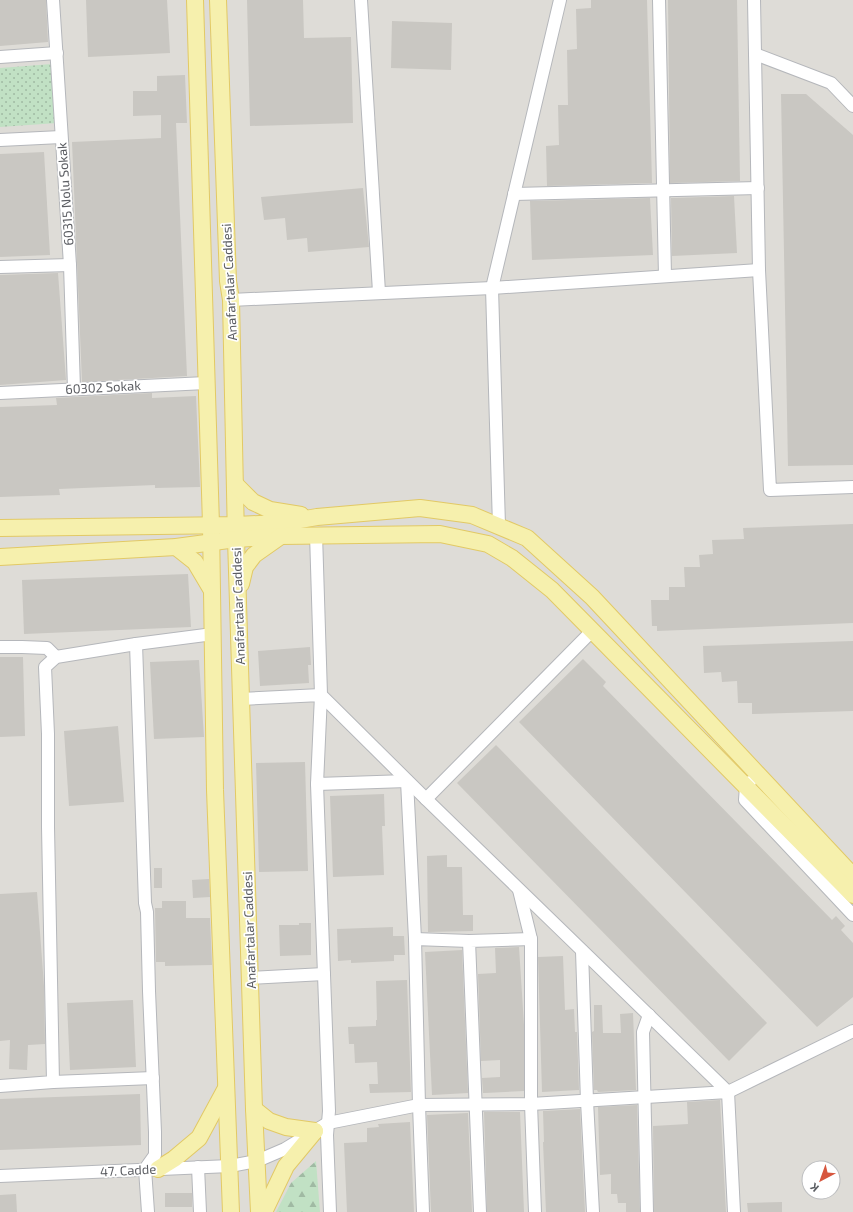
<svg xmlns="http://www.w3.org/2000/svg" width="853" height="1212" font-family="'Exo 2',sans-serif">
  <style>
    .industrial { fill: #dedcd7; fill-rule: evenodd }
    .forest { fill: url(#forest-firs) }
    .park { fill: url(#park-dots) }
    .building { fill: #c9c7c2 }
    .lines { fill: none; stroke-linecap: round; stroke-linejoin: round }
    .minor-casing { stroke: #b5b7bb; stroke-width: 14 }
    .major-casing { stroke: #e2c965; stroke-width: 18 }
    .minor { stroke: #fff; stroke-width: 12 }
    .major { stroke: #f6f0ad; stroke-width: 16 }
    .labels { text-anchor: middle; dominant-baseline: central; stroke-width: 3.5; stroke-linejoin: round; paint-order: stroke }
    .street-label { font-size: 13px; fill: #5b5d62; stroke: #fff }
  </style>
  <defs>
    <pattern id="forest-firs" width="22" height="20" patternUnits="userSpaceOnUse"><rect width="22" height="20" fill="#c1e1c4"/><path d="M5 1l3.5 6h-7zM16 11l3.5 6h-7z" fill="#a0baa3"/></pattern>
    <pattern id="park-dots" width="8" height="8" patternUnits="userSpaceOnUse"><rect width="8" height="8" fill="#c1e1c4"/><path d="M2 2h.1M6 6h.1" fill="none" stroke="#a0baa3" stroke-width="1.8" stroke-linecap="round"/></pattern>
  </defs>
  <rect width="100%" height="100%" fill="#eceae2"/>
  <!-- industrial -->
  <path class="industrial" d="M0,0H853V1212H0ZM809,1168H833V1192H809Z"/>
  <!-- forest -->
  <polygon class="forest" points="316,1161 320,1212 276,1212 291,1183"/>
  <!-- park -->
  <polygon class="park" points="52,64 57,123 0,127 0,68"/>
  <!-- building -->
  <g class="building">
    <polygon points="0,0 46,0 48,42 0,46"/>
    <polygon points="86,0 167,0 170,53 88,57"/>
    <polygon points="247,0 303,0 304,38 351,37 353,123 250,126"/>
    <polygon points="591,0 647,0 652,183 547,186 546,146 559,145 558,105 568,105 567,50 577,49 576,9 591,8"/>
    <polygon points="668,0 737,0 740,181 670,183"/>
    <polygon points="392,21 452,23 451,70 391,68"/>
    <polygon points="185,75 187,123 176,123 187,376 82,382 72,142 161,138 161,115 133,116 133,91 157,91 157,76"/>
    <polygon points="781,94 806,94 853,135 853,465 788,466"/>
    <polygon points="44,152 50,255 0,257 0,154"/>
    <polygon points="363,188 369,247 308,252 307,238 287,240 285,218 264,220 261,197"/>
    <polygon points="734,196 737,253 672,256 671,198"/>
    <polygon points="650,198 653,255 532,260 530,201"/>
    <polygon points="58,273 66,380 0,385 0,275"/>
    <polygon points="152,393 152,398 196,396 200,487 155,488 155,485 59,489 60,495 0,497 0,407 57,405 56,398"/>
    <polygon points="853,524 853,623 657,631 657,626 652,626 651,600 669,600 669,587 685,587 684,567 700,567 699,555 713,554 712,540 744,539 743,528"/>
    <polygon points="188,574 191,627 24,634 22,580"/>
    <polygon points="853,641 853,711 752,714 752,703 738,703 737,681 722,682 721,672 704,673 703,646"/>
    <polygon points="310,647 311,665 308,665 309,683 260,686 258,651"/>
    <polygon points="0,657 23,657 25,736 0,737"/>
    <polygon points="583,659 606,682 603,686 832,920 836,916 845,926 841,930 853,943 853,997 817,1027 519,722"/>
    <polygon points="199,660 204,737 154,739 150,662"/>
    <polygon points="118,726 124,802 69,806 64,731"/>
    <polygon points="496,745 767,1023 729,1061 457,783"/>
    <polygon points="305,762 308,871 259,872 256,763"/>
    <polygon points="384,794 385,826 382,826 384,875 333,877 330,796"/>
    <polygon points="447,855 447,867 462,867 463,915 473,915 473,931 428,932 427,856"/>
    <rect x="154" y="868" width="8" height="20"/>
    <polygon points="209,879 210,897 193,898 192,880"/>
    <polygon points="37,892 44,986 45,1044 28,1045 27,1070 9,1069 10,1040 0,1041 0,894"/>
    <polygon points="162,901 186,901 186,918 210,918 212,965 165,966 165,962 156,962 155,908 162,908"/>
    <polygon points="299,923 311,923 311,955 280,956 279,925 299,925"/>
    <polygon points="393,927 393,936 404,936 405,955 394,955 394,961 351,963 351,960 338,961 337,929"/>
    <polygon points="519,947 524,1025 524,1091 485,1093 483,1093 482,1078 500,1077 500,1060 481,1061 478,974 496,973 495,948"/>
    <polygon points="462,950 468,1093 432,1095 425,952"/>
    <polygon points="563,956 565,1010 574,1009 575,1032 577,1032 579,1090 542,1092 538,957"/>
    <polygon points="407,980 411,1092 370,1093 369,1084 378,1084 377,1062 355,1063 354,1044 349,1044 348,1027 376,1026 376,1020 377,1020 376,981"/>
    <polygon points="133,1000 136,1067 70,1070 67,1003"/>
    <polygon points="594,1005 602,1005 603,1033 621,1033 620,1014 633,1013 636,1090 598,1092 597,1090 594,1090 592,1032 594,1031"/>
    <polygon points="140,1094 141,1145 0,1150 0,1099"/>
    <polygon points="720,1100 726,1212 654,1212 653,1126 688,1124 687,1102"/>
    <polygon points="637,1105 640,1212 626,1212 626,1203 618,1203 617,1194 611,1194 611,1174 600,1175 598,1107"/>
    <polygon points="580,1109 585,1212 546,1212 543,1142 544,1142 543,1111"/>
    <polygon points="484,1112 520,1112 524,1212 487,1212"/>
    <polygon points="468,1113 472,1212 431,1212 427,1115"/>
    <polygon points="410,1122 414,1212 347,1212 344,1143 367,1142 367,1128 379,1127 378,1124"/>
    <rect x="165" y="1193" width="27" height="14"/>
    <polygon points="16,1194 17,1212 0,1212 0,1195"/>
    <polygon points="782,1202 782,1212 748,1212 747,1203"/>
  </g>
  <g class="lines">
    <!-- minor casing -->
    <g class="minor-casing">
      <g id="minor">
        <polyline points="53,0 70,265 74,389"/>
        <polyline points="361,0 379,292"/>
        <polyline points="659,0 665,276"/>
        <polyline points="754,0 759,270 770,490 853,487"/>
        <polyline points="755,54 831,83 853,106"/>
        <polyline points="0,57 57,53"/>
        <polyline points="0,140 61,137"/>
        <polyline points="514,194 758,188"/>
        <polyline points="0,267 70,265"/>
        <polyline points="231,300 492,288 759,270"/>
        <polyline points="0,393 206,383"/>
        <polyline points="499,526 492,288 560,0"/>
        <polyline points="316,534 321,695 426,799 728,1092 853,1031"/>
        <polyline points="136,644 145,903 147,912 149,991 155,1132 155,1155 145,1169 148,1212"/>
        <polyline points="0,647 22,647 47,648 56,657"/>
        <polyline points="241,699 321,695 317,784 407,781 415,939"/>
        <polyline points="750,782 746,786 745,800 853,915"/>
        <polyline points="317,784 329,1111 327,1135 330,1212"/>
        <polyline points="426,799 592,631"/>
        <polyline points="519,890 531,939"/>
        <polyline points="582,951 587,1101 593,1212"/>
        <polyline points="251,978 324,974"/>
        <polyline points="53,1082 153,1078"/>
        <polyline points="0,1086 53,1082 48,827 48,734 45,667 56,657 136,644 213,634"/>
        <polyline points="198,1167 200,1212"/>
        <polyline points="0,1176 230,1166 257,1161 285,1149 328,1123 419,1105 531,1104 728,1092 734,1212"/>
        <polyline points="423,1212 419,1105 415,939 469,941"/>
        <polyline points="480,1212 469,941 531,939 531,1104 535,1212"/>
        <polyline points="647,1212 643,1032 649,1015"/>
      </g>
    </g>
    <!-- major casing -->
    <g class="major-casing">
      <g id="major">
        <polyline points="195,0 211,525 215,790 231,1212"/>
        <polyline points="218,0 228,281 231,300 236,539 241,699 254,1109 259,1212"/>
        <polyline points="235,484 253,502 270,510 301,515"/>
        <polyline points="0,528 236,525 282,523 317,517 420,508 472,515 527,538 592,597 853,876"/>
        <polyline points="176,547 195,562 211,589"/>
        <polyline points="0,557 176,547 236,539 281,536 440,534 488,544 512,558 552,590 853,895"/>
        <polyline points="241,584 245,567 254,555 281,536"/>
        <polyline points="254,1109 269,1121 286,1127 315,1131"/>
        <polyline points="158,1169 174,1159 199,1138 226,1088"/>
        <polyline points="264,1212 286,1166 315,1131"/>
      </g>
    </g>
    <!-- minor -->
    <use href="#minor" class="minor"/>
    <!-- major -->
    <use href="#major" class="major"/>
  </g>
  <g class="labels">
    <!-- street labels -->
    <g class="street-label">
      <text transform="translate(65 194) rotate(-94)">60315 Nolu Sokak</text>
      <text transform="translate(229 282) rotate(-93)">Anafartalar Caddesi</text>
      <text transform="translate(103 387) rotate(-3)">60302 Sokak</text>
      <text transform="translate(238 606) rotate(-92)">Anafartalar Caddesi</text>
      <text transform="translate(249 930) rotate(-92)">Anafartalar Caddesi</text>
      <text transform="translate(128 1170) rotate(-3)">47. Cadde</text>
    </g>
  </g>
  <!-- north arrow -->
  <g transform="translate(821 1180) rotate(221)"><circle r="19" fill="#ffffff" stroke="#bdbec0"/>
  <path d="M0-3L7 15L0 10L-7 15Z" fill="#d7563e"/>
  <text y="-6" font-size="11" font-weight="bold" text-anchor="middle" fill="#5b5d62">K</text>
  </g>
</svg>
